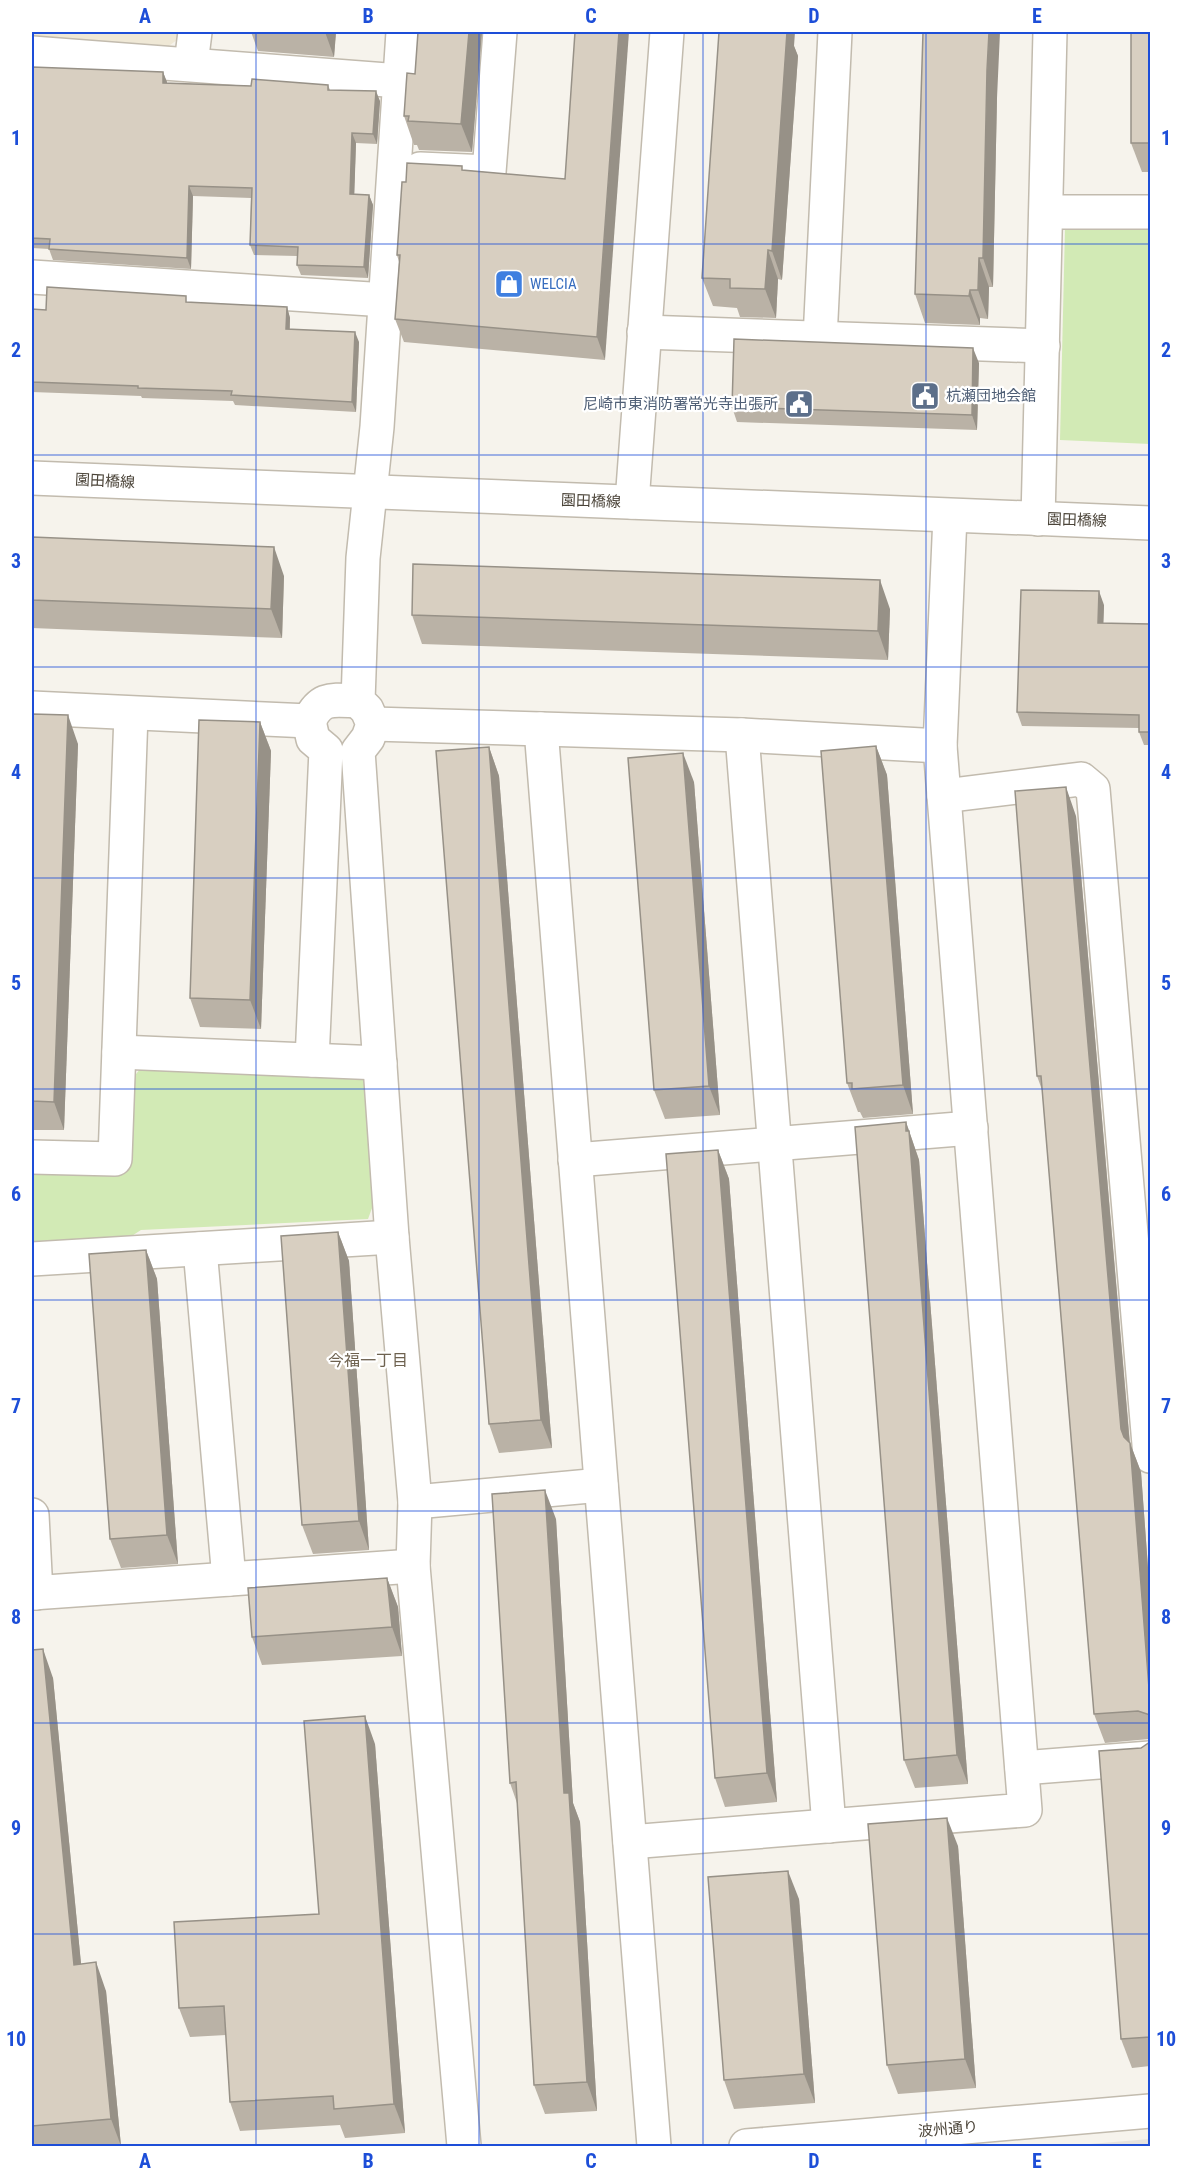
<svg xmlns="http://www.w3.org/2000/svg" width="1182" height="2178" font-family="'Roboto Condensed','Noto Sans JP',sans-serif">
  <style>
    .industrial { fill: #e6e2dd }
    .education { fill: #efe8d6 }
    .green { fill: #d2eab5 }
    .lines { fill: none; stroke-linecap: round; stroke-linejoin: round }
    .minor-casing { stroke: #c2bbae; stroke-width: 36 }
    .minor { stroke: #fff; stroke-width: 33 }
    .wall { fill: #bab2a6 }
    .shaded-wall { fill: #979187 }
    .building { fill: #d8cfc1; stroke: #979187; stroke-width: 1.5 }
    .grid { fill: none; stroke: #1d4ed8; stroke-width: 1.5; stroke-opacity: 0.55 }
    .labels { text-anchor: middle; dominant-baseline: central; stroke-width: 4.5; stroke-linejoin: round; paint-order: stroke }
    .shop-label { font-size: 15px; fill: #366cbe; stroke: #fff; text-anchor: start }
    .service-label { font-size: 15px; fill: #4e5e75; stroke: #fff; text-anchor: start }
    .street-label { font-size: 15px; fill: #4b4439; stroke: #fff }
    .neighbourhood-label { font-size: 16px; fill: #6e6250; stroke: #fff }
    .neatline { fill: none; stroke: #1d4ed8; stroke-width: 2 }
    .grid-label { font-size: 20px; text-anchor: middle; font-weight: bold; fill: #1d4ed8 }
  </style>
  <rect width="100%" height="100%" fill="#f6f3ec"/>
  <!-- industrial -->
  <polygon class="industrial" points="1150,2139 1150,2146 1066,2146"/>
  <!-- education -->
  <polygon class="education" points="32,32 181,32 181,37 166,48 32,36"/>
  <!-- green -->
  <g class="green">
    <polygon points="1065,228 1150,228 1150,444 1060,440"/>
    <polygon points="143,1065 364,1077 373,1083 379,1189 368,1219 141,1230 127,1239 32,1247 32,1171 126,1173 130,1082"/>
  </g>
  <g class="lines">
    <!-- minor casing -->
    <g class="minor-casing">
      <g id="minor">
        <polyline points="403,32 377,427 363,558 358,701 367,710 373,724 368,738 358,751 392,1237 415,1502 413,1566 464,2146"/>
        <polyline points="32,53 400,81"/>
        <polyline points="191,64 195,32"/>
        <polyline points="420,169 489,172 500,32"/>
        <polyline points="1046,212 1150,212"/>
        <polyline points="32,277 386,300"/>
        <polyline points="644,332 1043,346"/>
        <polyline points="820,339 835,32"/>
        <polyline points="32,478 1150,523"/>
        <polyline points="632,502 667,32"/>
        <polyline points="1038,519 1050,32"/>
        <path d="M32,708L309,721C321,696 332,700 358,701"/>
        <polyline points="309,721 313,739 326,750 312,1060"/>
        <polyline points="373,724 742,735 940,746"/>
        <polyline points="541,729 654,2146"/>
        <polyline points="742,735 829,1826"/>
        <polyline points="944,796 1081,779 1093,789 1150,1456"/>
        <polyline points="119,1052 380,1063"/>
        <polyline points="32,1157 115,1159 131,714"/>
        <polyline points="575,1160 971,1128"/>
        <polyline points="200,1249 229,1579"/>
        <polyline points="32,1259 392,1237"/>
        <polyline points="415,1502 601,1485"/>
        <polyline points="32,1515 36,1593"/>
        <polyline points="32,1593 413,1566"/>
        <polyline points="1022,1768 1150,1758"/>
        <polyline points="630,1842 1025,1810 940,746 950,516"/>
        <polyline points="746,2146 1150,2111"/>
      </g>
    </g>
    <!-- minor -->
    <use href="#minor" class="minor"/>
  </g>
  <!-- wall -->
  <g class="wall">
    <polygon points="251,32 336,32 334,57 258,51"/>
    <polygon points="418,32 482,32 472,152 419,150 417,145 414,145 404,116 415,74"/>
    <polygon points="1150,32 1150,172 1142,172 1131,143"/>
    <polygon points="794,46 798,56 782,280 778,279 776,318 740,317 737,308 713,306 702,278"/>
    <polygon points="32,67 163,72 167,83 251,86 328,85 330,90 380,101 377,144 356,143 354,194 369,195 373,205 368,278 301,275 297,265 297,256 254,255 250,245 251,198 193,196 191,269 53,260 49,249 32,248"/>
    <polygon points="997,98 993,287 989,287 988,319 980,318 980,325 925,323 915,294"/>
    <polygon points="463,170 565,179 605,360 404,342 395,319 399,262 397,255 406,182"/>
    <polygon points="189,302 287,307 290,318 290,329 359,342 356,412 235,405 233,401 142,398 141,396 32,392 32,309 46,310"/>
    <polygon points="979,363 977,430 737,422 732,407"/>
    <polygon points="32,537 284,576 282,638 32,628"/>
    <polygon points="1104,605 1103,623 1150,624 1150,745 1144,745 1139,732 1139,728 1022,726 1017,712"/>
    <polygon points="890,609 888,660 422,644 412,615"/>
    <polygon points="32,714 78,744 64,1130 32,1130"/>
    <polygon points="260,722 271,751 261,1029 200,1027 190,998"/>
    <polygon points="876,746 887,775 913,1114 863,1118 860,1112 858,1112 847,1083"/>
    <polygon points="489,747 499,776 552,1448 499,1453 489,1424"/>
    <polygon points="694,782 720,1115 665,1119 654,1090"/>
    <polygon points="1076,816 1130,1443 1141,1472 1150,1595 1150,1740 1149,1739 1105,1743 1094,1714 1042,1090 1037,1076"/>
    <polygon points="906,1122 919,1160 968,1784 915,1788 904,1760"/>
    <polygon points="718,1150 729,1179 777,1802 725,1807 715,1778"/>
    <polygon points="338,1232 349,1261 369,1550 313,1554 302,1525"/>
    <polygon points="146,1250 157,1279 178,1564 121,1568 110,1539"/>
    <polygon points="556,1519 573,1803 580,1822 597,2111 545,2114 534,2085 517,1803 510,1783"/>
    <polygon points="387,1578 398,1607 402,1656 262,1665 252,1637"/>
    <polygon points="32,1650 53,1678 81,1964 106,1991 121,2146 32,2146"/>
    <polygon points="1150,1742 1150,2066 1132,2068 1121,2039 1141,1748"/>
    <polygon points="375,1744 405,2133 345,2138 340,2125 240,2131 230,2102 226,2035 190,2037 179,2008 319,1914"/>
    <polygon points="958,1846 976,2088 898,2094 887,2065"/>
    <polygon points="799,1899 815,2103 734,2109 724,2080"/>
  </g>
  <!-- shaded-wall -->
  <g class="shaded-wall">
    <polygon points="325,32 336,32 334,57"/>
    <polygon points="469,32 482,32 472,152 461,124"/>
    <polygon points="619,32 629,32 605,360 597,337"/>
    <polygon points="784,32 795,32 794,46 798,56 782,280 772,251"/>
    <polygon points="989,32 1000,32 997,98 993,287 983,258 987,70"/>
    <polygon points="163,72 167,82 167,93 163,83"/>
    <polygon points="376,91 380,101 377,144 373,134"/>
    <polygon points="352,133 356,143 354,204 350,194"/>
    <polygon points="189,186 193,196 191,269 187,258"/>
    <polygon points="369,195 373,205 368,278 364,267"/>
    <polygon points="768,250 778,279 776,318 765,289"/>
    <polygon points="979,258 989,287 988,319 978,290"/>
    <polygon points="970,290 980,318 980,325 969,296"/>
    <polygon points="287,307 290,318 289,339 286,329"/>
    <polygon points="355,332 359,342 356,412 352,402"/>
    <polygon points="973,348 979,363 977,430 972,415"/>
    <polygon points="274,547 284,576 282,638 271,609"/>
    <polygon points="880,580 890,609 888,660 878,631"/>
    <polygon points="1099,591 1104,605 1103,637 1098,623"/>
    <polygon points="68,715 78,744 64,1130 54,1102"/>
    <polygon points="260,722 271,751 261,1029 250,1000"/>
    <polygon points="876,746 887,775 913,1114 903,1085"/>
    <polygon points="489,747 499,776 552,1448 541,1420"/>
    <polygon points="683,753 694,782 720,1115 709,1086"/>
    <polygon points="1066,787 1076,816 1131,1458 1130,1443 1141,1472 1150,1595 1150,1701 1121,1429"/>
    <polygon points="906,1122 919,1160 968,1784 957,1755"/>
    <polygon points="718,1150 729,1179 777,1802 767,1773"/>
    <polygon points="338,1232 349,1261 369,1550 359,1521"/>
    <polygon points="146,1250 157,1279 178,1564 167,1535"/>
    <polygon points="545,1490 556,1519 573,1803 580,1822 597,2111 587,2082 564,1793"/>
    <polygon points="387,1578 398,1607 402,1656 392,1627"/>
    <polygon points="43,1649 53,1678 84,1994 74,1965"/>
    <polygon points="365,1716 375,1744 405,2133 394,2104"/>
    <polygon points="947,1818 958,1846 976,2088 965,2059"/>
    <polygon points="788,1871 799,1899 815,2103 804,2074"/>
    <polygon points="96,1962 106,1991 121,2146 111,2119"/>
  </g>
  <!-- building -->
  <g class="building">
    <polygon points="418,32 469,32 461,124 408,121 409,116 404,116 407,73 415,74"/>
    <polygon points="575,32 619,32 597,337 395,319 400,255 397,255 402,182 406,182 407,163 462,166 462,170 565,179"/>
    <polygon points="719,32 787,32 772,251 768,250 765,289 730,288 730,279 702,278"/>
    <polygon points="923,32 989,32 987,70 983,258 979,258 978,290 970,290 969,296 915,294"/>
    <rect x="1131" y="32" width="19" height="111"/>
    <polygon points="32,67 163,72 163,83 251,86 252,79 328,85 328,90 376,91 373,134 352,133 350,194 369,195 364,267 297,265 298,247 250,245 252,188 189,186 187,258 49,249 50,239 32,238"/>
    <polygon points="47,287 186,296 186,302 287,307 286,329 355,332 352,402 231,395 232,391 138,388 138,386 32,382 32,309 46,310"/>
    <polygon points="734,339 973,348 972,415 732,407"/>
    <polygon points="32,537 274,547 271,609 32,600"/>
    <polygon points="413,564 880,580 878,631 412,615"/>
    <polygon points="1021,590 1099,591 1098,623 1150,624 1150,732 1139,732 1139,715 1017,712"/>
    <polygon points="32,714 68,715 54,1102 32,1101"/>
    <polygon points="199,720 260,722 250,1000 190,998"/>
    <polygon points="876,746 903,1085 852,1089 852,1083 847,1083 821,751"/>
    <polygon points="489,747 541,1420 489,1424 436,751"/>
    <polygon points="683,753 709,1086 654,1090 628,758"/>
    <polygon points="1066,787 1121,1429 1124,1437 1130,1443 1150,1701 1150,1715 1138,1711 1094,1714 1041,1076 1037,1076 1015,791"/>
    <polygon points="906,1122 906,1131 909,1131 957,1755 904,1760 855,1127"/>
    <polygon points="718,1150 767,1773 715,1778 666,1154"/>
    <polygon points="338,1232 359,1521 302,1525 281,1236"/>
    <polygon points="146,1250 167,1535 110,1539 89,1254"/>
    <polygon points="545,1490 564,1793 569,1793 587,2082 534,2085 516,1782 510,1783 492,1494"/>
    <polygon points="387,1578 392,1627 252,1637 248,1588"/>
    <polygon points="43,1649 74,1965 96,1962 111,2119 32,2126 32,1650"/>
    <polygon points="365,1716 394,2104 334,2109 333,2096 230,2102 224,2006 179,2008 174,1922 319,1914 304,1721"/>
    <polygon points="1150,1742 1150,2037 1121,2039 1099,1751 1141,1748"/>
    <polygon points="947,1818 965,2059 887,2065 868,1824"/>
    <polygon points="788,1871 804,2074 724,2080 708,1877"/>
  </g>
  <!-- grid -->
  <path class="grid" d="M256,32V2146M479,32V2146M703,32V2146M926,32V2146M32,244H1150M32,455H1150M32,667H1150M32,878H1150M32,1089H1150M32,1300H1150M32,1511H1150M32,1723H1150M32,1934H1150"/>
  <!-- icons -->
  <defs>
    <g id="shop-square" transform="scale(1.5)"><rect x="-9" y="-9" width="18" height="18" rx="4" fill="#3f7fe0" stroke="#fff"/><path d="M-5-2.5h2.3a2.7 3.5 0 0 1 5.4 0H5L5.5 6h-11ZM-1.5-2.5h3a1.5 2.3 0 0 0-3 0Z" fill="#fff"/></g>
    <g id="civic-square" transform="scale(1.5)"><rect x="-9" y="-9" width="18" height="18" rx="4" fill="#5c6f8a" stroke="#fff"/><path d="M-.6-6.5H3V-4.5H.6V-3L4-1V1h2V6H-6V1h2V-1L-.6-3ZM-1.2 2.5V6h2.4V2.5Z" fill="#fff"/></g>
  </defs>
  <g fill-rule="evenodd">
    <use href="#shop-square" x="509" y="284"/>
    <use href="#civic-square" x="925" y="396"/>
    <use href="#civic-square" x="799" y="404"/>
  </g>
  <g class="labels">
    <!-- shop labels -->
    <g class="shop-label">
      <text x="530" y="284">WELCIA</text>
    </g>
    <!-- service labels -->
    <g class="service-label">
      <text x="946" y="396">杭瀬団地会館</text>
      <text x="778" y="404" text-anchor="end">尼崎市東消防署常光寺出張所</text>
    </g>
    <!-- street labels -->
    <g class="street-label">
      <text transform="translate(105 481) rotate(3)">園田橋線</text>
      <text transform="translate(591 501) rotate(2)">園田橋線</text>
      <text transform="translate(1077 520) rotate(2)">園田橋線</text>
      <text transform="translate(948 2129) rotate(-5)">波州通り</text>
    </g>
    <!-- neighbourhood labels -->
    <g class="neighbourhood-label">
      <text x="368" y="1360">今福一丁目</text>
    </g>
  </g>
  <!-- border -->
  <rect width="1182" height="2178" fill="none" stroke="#ffffff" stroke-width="66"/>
  <rect x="33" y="33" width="1116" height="2112" class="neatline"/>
  <g class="grid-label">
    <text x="145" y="23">A</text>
    <text x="368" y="23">B</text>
    <text x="591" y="23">C</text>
    <text x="814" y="23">D</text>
    <text x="1037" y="23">E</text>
    <text x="16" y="145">1</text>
    <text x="1166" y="145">1</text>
    <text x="16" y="357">2</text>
    <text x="1166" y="357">2</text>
    <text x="16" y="568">3</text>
    <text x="1166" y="568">3</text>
    <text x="16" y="779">4</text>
    <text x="1166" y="779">4</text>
    <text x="16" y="990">5</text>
    <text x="1166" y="990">5</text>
    <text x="16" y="1201">6</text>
    <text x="1166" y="1201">6</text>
    <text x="16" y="1413">7</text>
    <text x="1166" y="1413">7</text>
    <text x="16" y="1624">8</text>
    <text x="1166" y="1624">8</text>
    <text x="16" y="1835">9</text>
    <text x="1166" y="1835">9</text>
    <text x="16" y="2046">10</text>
    <text x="1166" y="2046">10</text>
    <text x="145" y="2168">A</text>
    <text x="368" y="2168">B</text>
    <text x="591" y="2168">C</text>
    <text x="814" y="2168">D</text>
    <text x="1037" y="2168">E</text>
  </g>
</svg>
